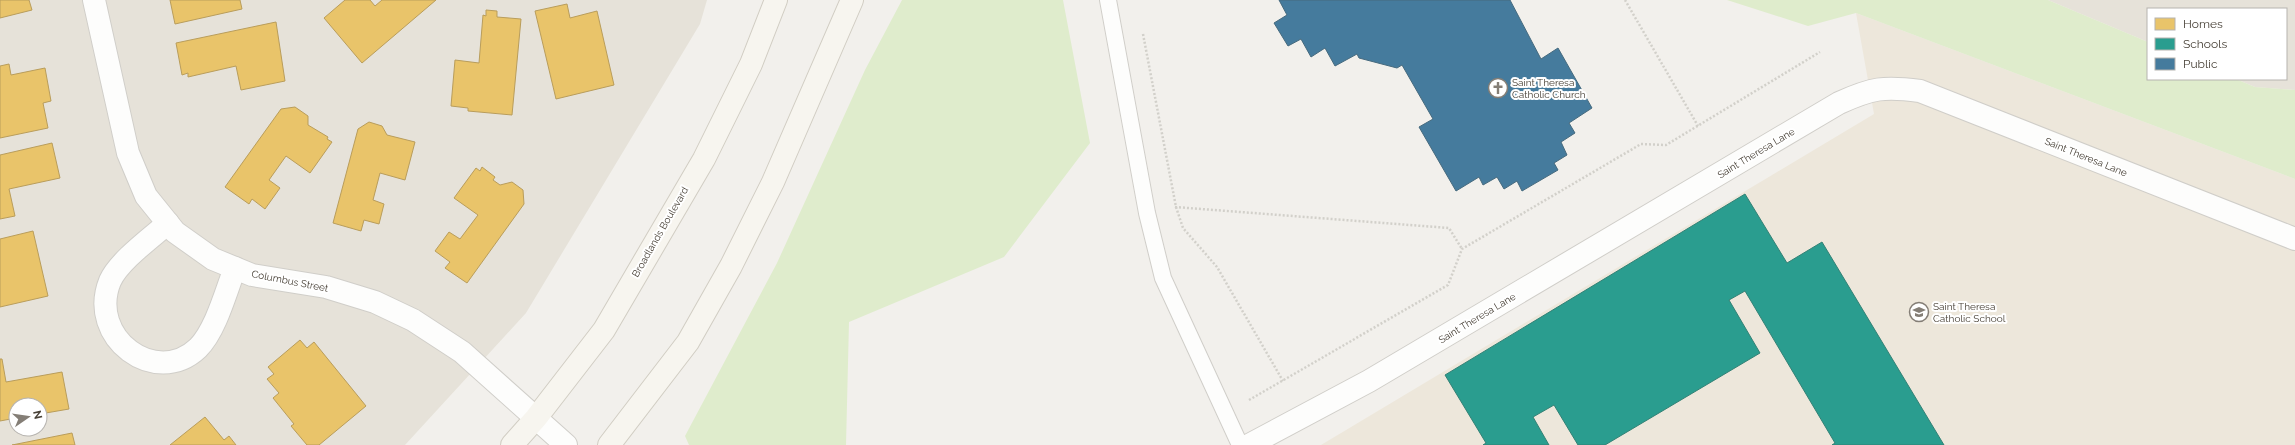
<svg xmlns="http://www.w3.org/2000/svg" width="2295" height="445" font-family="Raleway,sans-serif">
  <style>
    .residential { fill: #e6e2d9; fill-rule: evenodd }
    .education { fill: #ede7db }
    .green { fill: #dfeccc }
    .homes { fill: #e9c46a; stroke: #b99d5b }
    .schools { fill: #2a9d8f; stroke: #338175 }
    .public { fill: #457b9d; stroke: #466a7e }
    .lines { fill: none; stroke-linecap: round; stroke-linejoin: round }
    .lane-casing { stroke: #d0cec9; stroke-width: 18 }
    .street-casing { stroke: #d0cec9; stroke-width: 24 }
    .secondary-casing { stroke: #d1cdc3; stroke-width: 24 }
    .path { stroke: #d2d0ca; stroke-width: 2.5; stroke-dasharray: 2 2; stroke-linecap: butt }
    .lane { stroke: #fdfdfc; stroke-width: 16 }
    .street { stroke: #fdfdfc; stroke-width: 22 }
    .secondary { stroke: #f7f5ef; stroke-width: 22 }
    .labels { text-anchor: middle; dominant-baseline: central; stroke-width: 4; stroke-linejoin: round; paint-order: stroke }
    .poi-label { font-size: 10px; fill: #484137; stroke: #fff; text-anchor: start }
    .street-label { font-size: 10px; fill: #484137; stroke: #fff }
  </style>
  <rect width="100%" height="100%" fill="#f2f0ec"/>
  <!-- residential -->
  <g class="residential">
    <path d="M0,0H707L700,24L526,313L405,445H0ZM16,405H40V429H16Z"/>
    <polygon points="2048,0 2295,0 2295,90 2255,87 2236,79 2286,79 2286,9 2148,9 2148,42"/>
  </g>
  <!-- education -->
  <polygon class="education" points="1856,13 2295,179 2295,445 1321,445 1874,114"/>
  <!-- green -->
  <g class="green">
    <polygon points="902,0 1063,0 1090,143 1004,257 849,322 846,445 689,445 685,436 777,263 865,70"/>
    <polygon points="1727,0 2048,0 2148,42 2148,79 2236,79 2255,87 2295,90 2295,179 1856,13 1808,26"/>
  </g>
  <!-- homes -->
  <g class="homes">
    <polygon points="0,0 29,0 32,10 0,18"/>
    <polygon points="170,0 240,0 242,9 175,24"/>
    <polygon points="345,0 370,0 375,6 382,0 436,0 362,63 324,18"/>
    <polygon points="567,4 570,18 597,11 614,85 556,99 535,11"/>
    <polygon points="486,10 497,11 497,17 521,19 512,115 468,111 468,108 451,106 455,60 479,63 483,15 486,16"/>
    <polygon points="276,22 285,81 241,90 236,66 188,77 188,73 182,75 176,43"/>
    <polygon points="9,64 11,75 45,68 51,101 43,103 48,128 0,138 0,66"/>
    <polygon points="295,107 308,116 308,125 328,137 327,139 332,142 310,173 286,156 269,180 280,188 265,209 252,199 249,204 225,187 281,109"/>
    <polygon points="369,122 382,126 387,135 415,142 405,180 380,173 373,200 384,204 379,224 364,220 361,231 333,223 358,129"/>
    <polygon points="52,143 60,178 9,189 15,216 0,219 0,155"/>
    <polygon points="482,167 495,177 493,180 500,185 512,182 523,190 524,204 467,283 445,268 450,262 435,251 449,232 460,239 478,215 454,198 476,168 480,171"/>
    <polygon points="33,231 48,296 0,307 0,239"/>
    <polygon points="300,340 307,348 314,342 366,406 319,445 307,445 291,426 294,424 273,398 279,393 267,379 274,374 268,367"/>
    <polygon points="0,359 2,359 6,382 62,372 69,409 40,414 40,405 16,405 16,418 0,421"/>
    <polygon points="205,417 224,440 229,436 236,445 170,445"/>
    <polygon points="72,433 75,445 12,445"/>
  </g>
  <!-- schools -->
  <polygon class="schools" points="1745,194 1787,263 1822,242 1944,445 1832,445 1835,443 1745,291 1729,300 1760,353 1605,445 1578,445 1554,405 1533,417 1549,445 1483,445 1486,443 1445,375"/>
  <!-- public -->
  <polygon class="public" points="1279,0 1510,0 1541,59 1558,48 1592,108 1569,123 1575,133 1561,142 1567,155 1554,163 1558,170 1522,191 1517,181 1504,189 1497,177 1483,185 1479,177 1456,191 1419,127 1433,119 1402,65 1397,68 1359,58 1357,54 1335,66 1325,48 1311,57 1301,39 1288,46 1274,23 1287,15"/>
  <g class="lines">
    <!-- lane casing -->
    <g class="lane-casing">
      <polyline id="lane" points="1108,0 1147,213 1163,278 1240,445"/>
    </g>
    <!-- street casing -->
    <g class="street-casing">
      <g id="street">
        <polyline points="94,0 128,153 146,196 175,232 213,259 252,275 326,287 375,302 413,320 462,352 566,445"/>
        <path d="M168,223C151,238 119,261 110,281C87,338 156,388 198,348C216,330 226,291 235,268"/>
        <path d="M1249,445L1369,381L1839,103C1872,88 1884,86 1920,91L2295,239"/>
      </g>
    </g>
    <!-- secondary casing -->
    <g class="secondary-casing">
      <g id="secondary">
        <polyline points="512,445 536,418 604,330 704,159 751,64 776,0"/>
        <polyline points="609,445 688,342 731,266 773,182 852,0"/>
      </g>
    </g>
    <!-- path -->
    <g class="path">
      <polyline points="1625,0 1698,126"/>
      <polyline points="1143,34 1176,207 1183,228 1217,267 1283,381"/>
      <polyline points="1175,207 1449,228 1462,249"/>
      <polyline points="1249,400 1448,285 1462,249 1641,144 1666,145 1820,52"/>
    </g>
    <!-- lane -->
    <use href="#lane" class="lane"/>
    <!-- street -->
    <use href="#street" class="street"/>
    <!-- secondary -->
    <use href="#secondary" class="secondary"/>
  </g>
  <!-- icons -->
  <defs>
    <g id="church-ring" transform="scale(1)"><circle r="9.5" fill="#fff" stroke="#847e76" stroke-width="1.5"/><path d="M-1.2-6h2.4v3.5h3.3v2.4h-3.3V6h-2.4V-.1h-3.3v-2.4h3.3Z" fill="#847e76"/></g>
    <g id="school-ring" transform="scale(1)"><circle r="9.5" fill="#fff" stroke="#847e76" stroke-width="1.5"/><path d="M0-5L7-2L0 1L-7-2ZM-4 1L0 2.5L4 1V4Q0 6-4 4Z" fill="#847e76"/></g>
  </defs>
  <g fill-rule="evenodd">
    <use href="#church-ring" x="1498" y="88"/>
    <use href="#school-ring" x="1919" y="312"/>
  </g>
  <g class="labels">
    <!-- poi labels -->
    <g class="poi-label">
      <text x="1512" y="82">Saint Theresa<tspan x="1512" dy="12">Catholic Church</tspan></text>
      <text x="1933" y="306">Saint Theresa<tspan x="1933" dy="12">Catholic School</tspan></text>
    </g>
    <!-- street labels -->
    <g class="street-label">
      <text transform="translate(1756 153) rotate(-31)">Saint Theresa Lane</text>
      <text transform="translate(2086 157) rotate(22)">Saint Theresa Lane</text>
      <text transform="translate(660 232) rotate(-60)">Broadlands Boulevard</text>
      <text transform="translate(290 281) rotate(11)">Columbus Street</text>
      <text transform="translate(1477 318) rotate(-31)">Saint Theresa Lane</text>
    </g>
  </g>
  <!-- legend -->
  <rect x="2147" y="8" width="140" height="72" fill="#ffffff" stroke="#b6b3af"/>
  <rect x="2155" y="18" width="20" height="12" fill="#e9c46a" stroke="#b6b3af"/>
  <text x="2183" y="28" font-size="12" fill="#484137">Homes</text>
  <rect x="2155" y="38" width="20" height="12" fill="#2a9d8f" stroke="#b6b3af"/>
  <text x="2183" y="48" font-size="12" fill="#484137">Schools</text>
  <rect x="2155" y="58" width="20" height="12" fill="#457b9d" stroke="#b6b3af"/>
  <text x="2183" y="68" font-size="12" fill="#484137">Public</text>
  <!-- north arrow -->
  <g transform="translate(28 417) rotate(77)"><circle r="19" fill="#ffffff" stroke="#b6b3af"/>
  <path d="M0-3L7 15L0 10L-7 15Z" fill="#847e76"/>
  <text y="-6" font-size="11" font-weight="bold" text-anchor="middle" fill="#484137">N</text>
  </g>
</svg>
